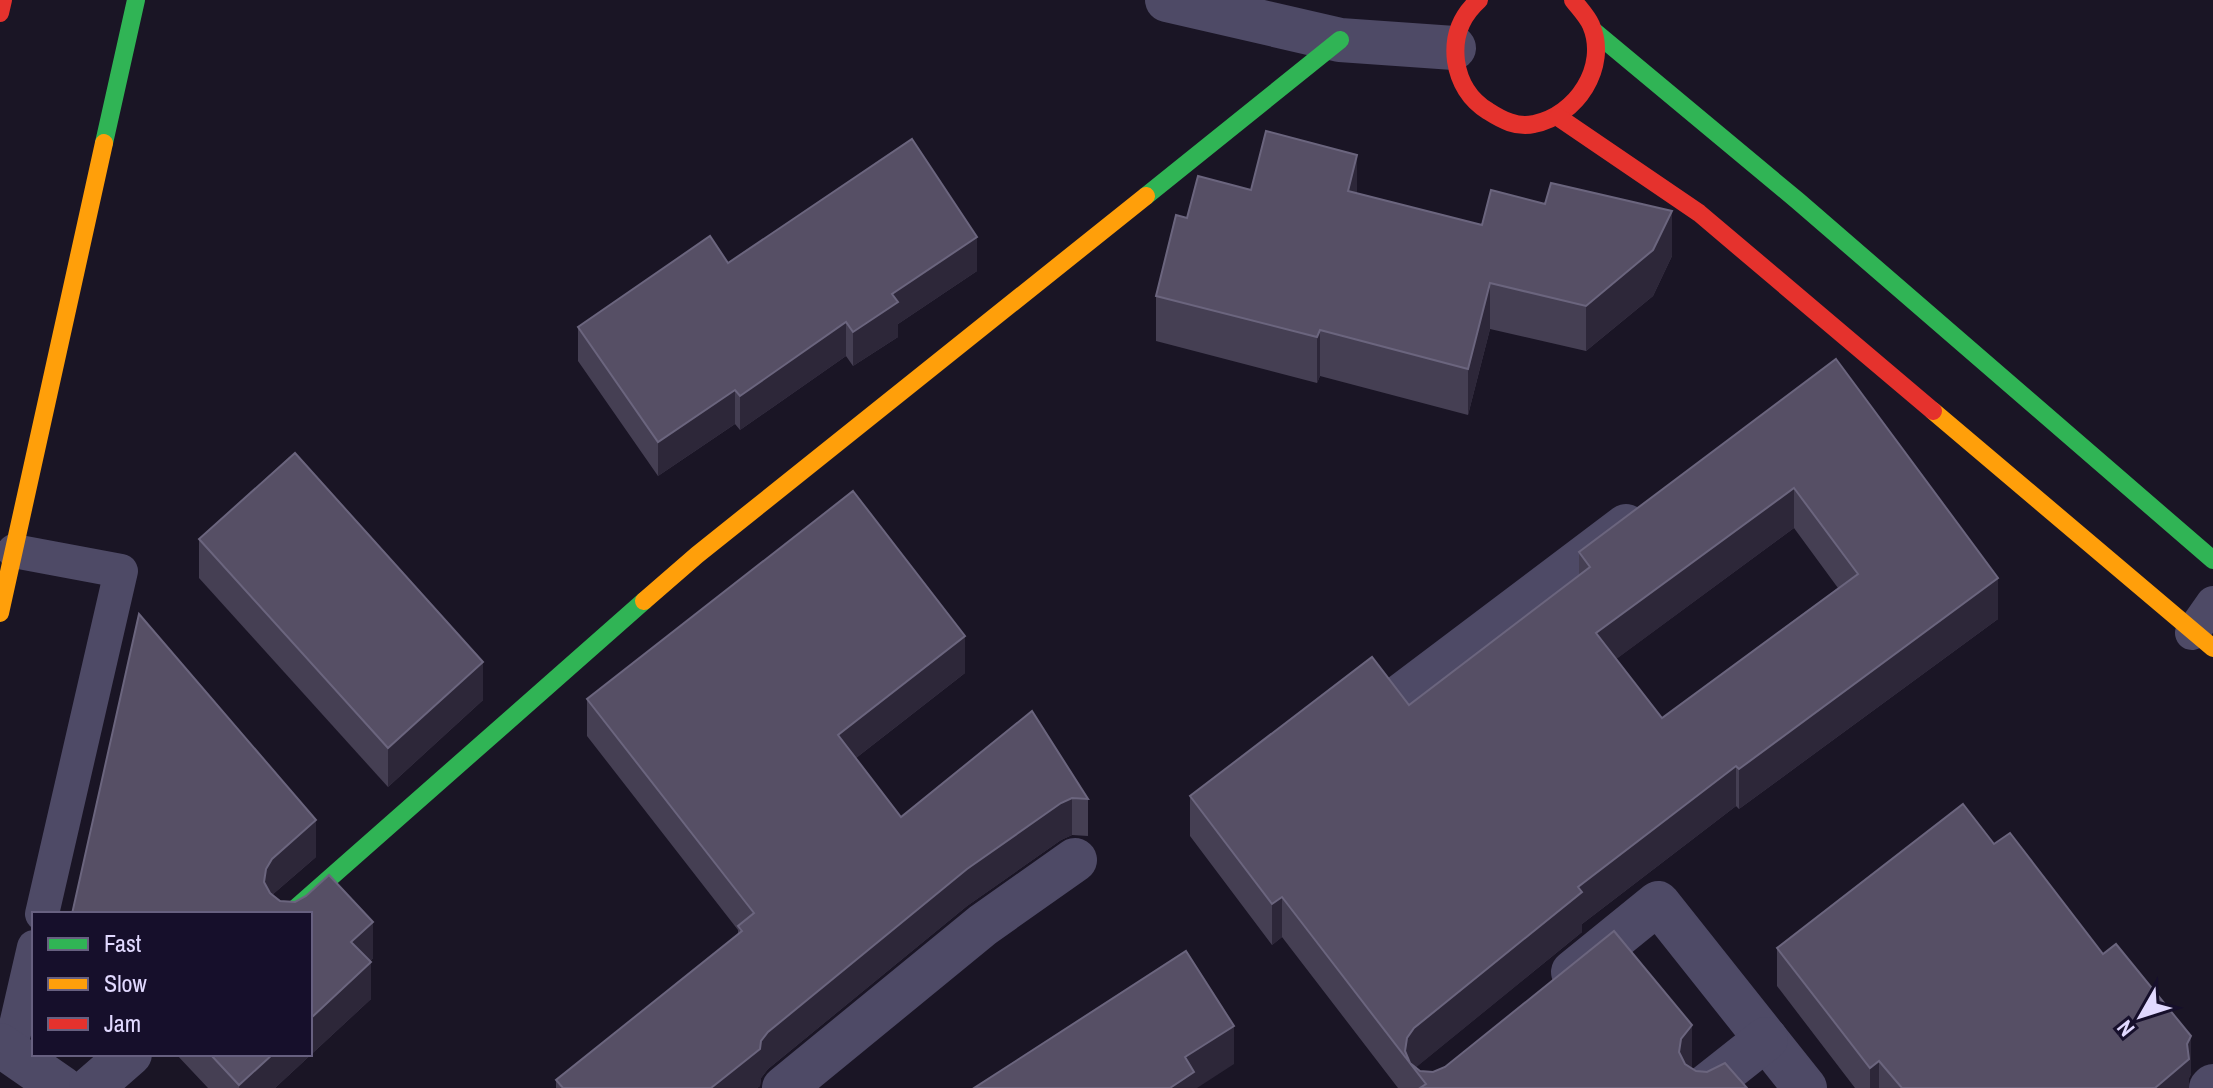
<svg xmlns="http://www.w3.org/2000/svg" width="2213" height="1088" font-family="'Archivo Narrow',sans-serif">
  <style>
    .lines { fill: none; stroke-linecap: round; stroke-linejoin: round }
    .lane { stroke: #4e4a66; stroke-width: 34 }
    .street { stroke: #4e4a66; stroke-width: 44 }
    .fast { stroke: #30b455; stroke-width: 18 }
    .slow { stroke: #ff9f0a; stroke-width: 18 }
    .jam { stroke: #e5322d; stroke-width: 18 }
    .wall { fill: #453f53; fill-rule: evenodd }
    .shaded-wall { fill: #2d2739 }
    .building { fill: #564f65; stroke: #6b657e; stroke-width: 2; fill-rule: evenodd }
  </style>
  <rect width="100%" height="100%" fill="#1a1525"/>
  <g class="lines">
    <!-- lane -->
    <g class="lane">
      <polyline points="14,551 121,571 42,914"/>
      <polyline points="2192,633 2213,603"/>
      <polyline points="10,1051 34,947"/>
    </g>
    <!-- street -->
    <g class="street">
      <polyline points="1167,0 1340,40 1454,48"/>
      <polyline points="1402,695 1626,526"/>
      <polyline points="1573,972 1658,903 1805,1088"/>
      <polyline points="0,1045 62,1088"/>
      <polyline points="91,1088 130,1054"/>
      <polyline points="784,1088 983,925 1075,860"/>
      <polyline points="1704,1088 1766,1039"/>
      <polyline points="2211,1088 2213,1086"/>
    </g>
    <!-- fast -->
    <g class="fast">
      <polyline points="1595,32 1798,201 2213,560"/>
      <polyline points="104,143 136,0"/>
      <polyline points="1146,196 1340,40"/>
      <polyline points="289,914 644,601"/>
    </g>
    <!-- slow -->
    <g class="slow">
      <polyline points="1933,411 2213,648"/>
      <polyline points="644,601 697,555 1146,196"/>
      <polyline points="0,613 104,143"/>
    </g>
    <!-- jam -->
    <g class="jam">
      <path d="M1479,0C1461,16 1453,37 1456,61C1459,82 1470,100 1488,111C1502,120 1517,128 1534,124C1576,116 1609,67 1591,25C1587,16 1579,8 1573,0"/>
      <polyline points="0,13 3,0"/>
      <polyline points="1558,117 1699,213 1933,411"/>
    </g>
  </g>
  <!-- wall -->
  <g class="wall">
    <polygon points="1251,190 1357,193 1482,225 1672,256 1653,296 1586,351 1490,329 1468,415 1320,376 1317,383 1156,341 1156,296 1187,218"/>
    <polygon points="728,263 977,271 898,324 898,337 853,366 846,356 740,430 735,424 658,476 578,361 578,327"/>
    <path d="M1836,359L1998,619L1739,809L1736,806L1582,924V932L1416,1067L1420,1071L1433,1072L1692,1066L1690,1068L1696,1071L1747,1088H1398L1282,937L1272,945L1190,836V796L1409,705L1579,575V552ZM1794,528L1838,588L1662,718L1616,659Z"/>
    <polygon points="199,539 483,700 388,787 199,578"/>
    <polygon points="965,673 856,758 901,817 1032,711 1088,799 1088,836 1072,835 1061,840 967,906 768,1069 761,1078 760,1086 757,1088 556,1088 556,1080 738,934 738,930 587,736 587,699"/>
    <polygon points="1994,844 2191,1074 2189,1078 2189,1088 1855,1088 1777,986 1777,948"/>
    <polygon points="316,857 272,895 373,958 370,961 371,999 275,1088 208,1088 176,1054 310,1054 72,914"/>
  </g>
  <!-- shaded-wall -->
  <g class="shaded-wall">
    <polygon points="1357,155 1357,201 1348,191"/>
    <polygon points="1672,211 1672,256 1653,296 1586,351 1586,306"/>
    <polygon points="977,237 977,271 898,324 898,337 853,366 853,332 892,294"/>
    <polygon points="1490,283 1490,329 1468,415 1468,369"/>
    <polygon points="846,322 846,356 740,430 740,396"/>
    <polygon points="1320,330 1320,376 1317,383 1317,337"/>
    <polygon points="735,390 735,424 658,476 658,442"/>
    <polygon points="1794,488 1794,528 1596,674 1596,633"/>
    <polygon points="1998,578 1998,619 1739,809 1739,769"/>
    <polygon points="965,636 965,673 838,772 838,735"/>
    <polygon points="483,662 483,700 388,787 388,748"/>
    <polygon points="1736,766 1736,806 1582,924 1582,932 1414,1069 1405,1058 1407,1038 1414,1028 1578,887"/>
    <polygon points="1072,798 1072,835 1061,840 967,906 768,1069 761,1078 760,1086 757,1088 711,1088 761,1041 768,1032 967,869 1061,803"/>
    <polygon points="316,820 316,857 272,895 266,905 264,882 266,869 272,859"/>
    <polygon points="1282,897 1282,937 1272,945 1272,904"/>
    <polygon points="373,922 373,958 351,978 351,942"/>
    <polygon points="371,962 371,999 275,1088 239,1088 239,1085 273,1054 310,1054 310,1019"/>
    <polygon points="1692,1025 1692,1066 1681,1080 1679,1052 1681,1039"/>
    <polygon points="1234,1026 1234,1064 1197,1088 1170,1088 1185,1057"/>
    <polygon points="2191,1036 2191,1074 2189,1078 2189,1088 2155,1088 2187,1044"/>
    <polygon points="1879,1061 1879,1088 1870,1088 1870,1068"/>
  </g>
  <!-- building -->
  <g class="building">
    <polygon points="1266,131 1357,155 1348,191 1482,225 1491,190 1545,204 1551,183 1672,211 1653,250 1586,306 1490,283 1468,369 1320,330 1317,337 1156,296 1176,215 1187,218 1198,176 1251,190"/>
    <polygon points="912,139 977,237 892,294 898,302 853,332 846,322 740,396 735,390 658,442 578,327 710,236 728,263"/>
    <path d="M1836,359L1998,578L1739,769L1736,766L1578,887L1582,892L1414,1028L1407,1038L1405,1051L1410,1063L1420,1071L1433,1072L1445,1067L1614,931L1692,1025L1681,1039L1679,1052L1685,1064L1696,1071L1707,1072L1725,1063L1747,1088H1420L1426,1084L1282,897L1272,904L1190,796L1372,657L1409,705L1590,567L1579,552ZM1794,488L1858,574L1662,718L1596,633Z"/>
    <polygon points="295,453 483,662 388,748 199,539"/>
    <polygon points="853,491 965,636 838,735 901,817 1032,711 1088,799 1072,798 1061,803 967,869 768,1032 761,1041 760,1049 711,1088 563,1088 556,1080 742,931 738,926 754,913 587,699"/>
    <polygon points="139,614 316,820 272,859 266,869 264,882 270,893 280,901 295,902 306,896 329,875 373,922 351,942 371,962 310,1019 310,914 72,914"/>
    <polygon points="1963,804 1994,844 2010,833 2103,954 2116,944 2191,1036 2187,1044 2189,1059 2155,1088 1902,1088 1879,1061 1870,1068 1777,948"/>
    <polygon points="1186,951 1234,1026 1185,1057 1194,1072 1170,1088 974,1088"/>
    <polygon points="210,1054 273,1054 239,1085"/>
  </g>
  <!-- legend -->
  <rect x="32" y="912" width="280" height="144" fill="#160f2b" stroke="#676080" stroke-width="2"/>
  <rect x="48" y="938" width="40" height="12" fill="#30b455" stroke="#676080" stroke-width="2"/>
  <text x="104" y="952" font-size="24" fill="#e1d9ff">Fast</text>
  <rect x="48" y="978" width="40" height="12" fill="#ff9f0a" stroke="#676080" stroke-width="2"/>
  <text x="104" y="992" font-size="24" fill="#e1d9ff">Slow</text>
  <rect x="48" y="1018" width="40" height="12" fill="#e5322d" stroke="#676080" stroke-width="2"/>
  <text x="104" y="1032" font-size="24" fill="#e1d9ff">Jam</text>
  <!-- north arrow -->
  <g transform="translate(2141 1016) rotate(231)" stroke="#160f2b" stroke-width="6" paint-order="stroke">
  <path d="M0-6L14 30L0 20L-14 30Z" fill="#e1d9ff"/>
  <text y="-12" font-size="22" font-weight="bold" text-anchor="middle" fill="#e1d9ff">N</text>
  </g>
</svg>
